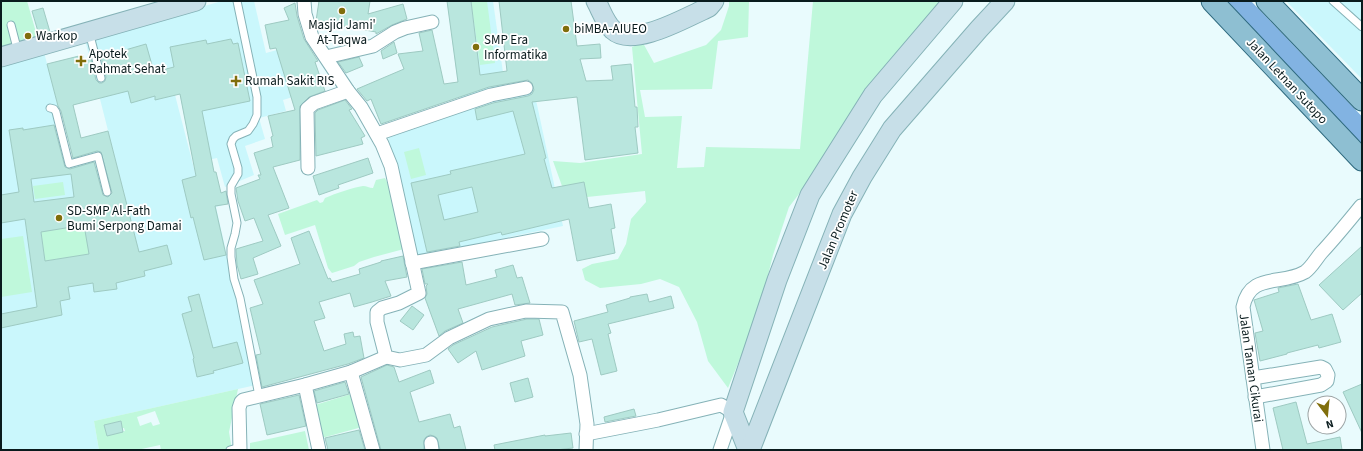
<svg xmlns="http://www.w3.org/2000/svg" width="1363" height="451" font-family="'Source Sans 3',sans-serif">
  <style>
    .built { fill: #caf7fc }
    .green { fill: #bff8db; fill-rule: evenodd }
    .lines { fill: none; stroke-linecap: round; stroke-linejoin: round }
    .river { stroke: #82b3e2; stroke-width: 23 }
    .building { fill: #b9e6de; stroke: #9ecac2; fill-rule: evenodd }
    .lane-casing { stroke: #85b2b7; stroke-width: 9 }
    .street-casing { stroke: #85b2b7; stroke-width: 15 }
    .secondary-casing { stroke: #85b2b7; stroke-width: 21 }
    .primary-casing { stroke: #2f6a7f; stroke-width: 23 }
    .lane { stroke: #fff; stroke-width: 7 }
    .street { stroke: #fff; stroke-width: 13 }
    .secondary { stroke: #c7dfe8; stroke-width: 19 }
    .primary { stroke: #8ebfd2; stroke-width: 21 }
    .poi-dot { fill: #806e0b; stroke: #fff; stroke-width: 1.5 }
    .labels { text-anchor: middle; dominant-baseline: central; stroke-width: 3.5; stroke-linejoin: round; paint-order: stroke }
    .poi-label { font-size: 13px; fill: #091b1d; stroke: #fff; text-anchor: start }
    .street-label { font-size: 13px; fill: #091b1d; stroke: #fff }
  </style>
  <rect width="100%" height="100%" fill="#e9fbfd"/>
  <!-- built -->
  <g class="built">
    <polygon points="222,1 254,1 266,53 284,48 299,95 283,100 286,111 259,118 265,139 245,146 254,175 225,187 217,158 194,163 174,67 168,68 196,176 216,172 223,205 216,207 256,385 94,421 99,450 1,450 1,64 44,52 71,157 100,150 134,279 145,276 85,40"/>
    <polygon points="447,1 493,1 506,94 460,101"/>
    <polygon points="1286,1 1362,1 1362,79"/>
    <polygon points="533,86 563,226 417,256 387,133"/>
  </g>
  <!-- green -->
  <g class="green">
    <polygon points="1,1 27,1 38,39 1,49"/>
    <polygon points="471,1 487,1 495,63 480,65"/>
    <polygon points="729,1 749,1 748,37 718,41 712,89 640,90 645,117 682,116 677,168 704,167 706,147 800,149 813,1 947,1 789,207 773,255 759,312 728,388 708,361 697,322 679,287 660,279 641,284 600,288 585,280 582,269 592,264 618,259 626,244 631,219 646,202 645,191 587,197 562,186 553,161 580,163 642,154 632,47 643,43 654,63 706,45 721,30 729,6"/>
    <polygon points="419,148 426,175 411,179 404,152"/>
    <path d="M385,178L390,188L404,249L374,257L359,262L354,266L332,273L328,268L315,225L285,235L278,214L317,200L320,203L323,202L325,198C334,194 354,187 363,186C367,186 369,188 373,188L376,180Z"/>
    <polygon points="63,182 65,195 35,199 33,186"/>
    <polygon points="85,225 89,254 45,261 41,231"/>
    <polygon points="23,236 32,292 1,297 1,239"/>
    <path d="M238,389L229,432L232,450H161L160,445L137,450H99L94,421ZM155,411L160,424L153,426L151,422L140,426L137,417ZM121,421L122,425L118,429L124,428L125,431L107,436L104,425Z"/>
    <polygon points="351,394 362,427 322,438 315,405"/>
    <polygon points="305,431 309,450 250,450 250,443"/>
  </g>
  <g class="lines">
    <!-- river -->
    <polyline class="river" points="1235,1 1362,133"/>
  </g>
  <!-- building -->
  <g class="building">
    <polygon points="319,1 370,1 368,14 403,4 407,19 392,25 376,34 376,32 316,21"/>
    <path d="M447,1H471L480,75L507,71L499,1H571L577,46L600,44L601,58L580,59L586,81L613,80L611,66L631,64L635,107H637L638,127H635L638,153L585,160L577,97L532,102L546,158L544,159L552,188L584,182L589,208L611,204L615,228L611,229L615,253L577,261L569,219L502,235L501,232L459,242L460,246L427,252L411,183L451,174L450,171L525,154L513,111L477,120L475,109L493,103L528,96L532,94L534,90L532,83L528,80L489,87L381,124L371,99L367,101L357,89L404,69L398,54L423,51L419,33L432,30L444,84L458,82ZM472,187L478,212L444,220L438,195Z"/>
    <polygon points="295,3 297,16 304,39 316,58 318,61 315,62 325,91 309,97 300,106 300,160 273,167 289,208 268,215 281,246 253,258 258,274 241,279 237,265 236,249 263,241 254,218 245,221 238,201 236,188 260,179 258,175 261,175 254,153 273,147 271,137 273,136 268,116 295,110 276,48 270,49 265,25 289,20 284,8"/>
    <polygon points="43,8 50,32 39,35 32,11"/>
    <path d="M231,39L233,44L238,43L250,101L202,111L214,172H216L221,193L226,191L228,204L215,206L226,255L204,260L193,217L191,218L182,180L196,176L180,94L155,100V96L131,103L128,91L73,105L81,138L108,131L139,252L167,245L172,264L144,271L145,276L116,283L117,289L94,292L93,283L68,287L70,299L60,301L62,315L1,328V314L37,307L25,219L1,223V195L19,192L9,130L23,128V130L54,125L65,167L70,169L94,162L103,195L108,197L112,193L101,152L97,151L73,158L61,111L58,106L47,64L83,55L84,61L91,59L96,80L99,83H102L105,81L106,77L101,57L146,44L154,72L174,67L170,47L206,40L207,44ZM71,174L74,197L34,202L31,179ZM84,225L89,254L45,261L41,232Z"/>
    <polygon points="394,42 397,53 383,59 381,51"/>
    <polygon points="359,57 363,66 346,73 338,62"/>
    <polygon points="345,100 352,109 349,110 365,136 361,138 363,144 316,156 315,113 318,110"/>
    <polygon points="368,158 373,173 338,185 339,188 319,195 313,176"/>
    <polygon points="309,231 328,279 330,278 332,282 360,274 359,269 381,262 381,261 403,256 407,277 385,281 391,296 372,302 354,307 350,293 319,302 325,318 314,321 324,351 346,344 344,334 353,332 354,337 360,336 364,358 348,364 262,387 256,355 261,354 250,308 263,304 254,280 300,264 291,238"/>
    <polygon points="1362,246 1362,293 1343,310 1319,285"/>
    <polygon points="462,262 466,285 497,277 495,270 513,265 517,278 522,277 530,303 515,305 512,294 458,309 463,323 445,331 439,336 425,298 427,294 426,286 428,284 425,284 422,269"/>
    <polygon points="1298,284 1311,320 1332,314 1341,342 1319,348 1318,345 1287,353 1287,354 1260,361 1255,333 1263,331 1254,300 1279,292 1278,288"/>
    <polygon points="199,294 213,348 237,342 243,363 213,371 214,373 197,377 193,359 194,358 182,314 192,311 188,297"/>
    <polygon points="647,294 649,302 671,296 674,308 608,324 611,333 608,334 617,371 601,375 592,339 579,342 574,321 608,312 606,305 630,298 630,297"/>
    <polygon points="412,306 424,315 413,330 400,321"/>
    <polygon points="527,319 539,319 543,335 521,341 525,356 482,370 476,351 458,363 448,349 453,345 492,327"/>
    <polygon points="387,365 394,367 399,382 430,370 434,383 410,392 419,422 450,414 454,428 460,426 466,450 440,450 437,438 434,436 430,435 426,437 424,440 424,450 381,450 361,377"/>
    <polygon points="528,378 533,397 515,402 510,383"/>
    <polygon points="345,382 349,394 317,403 314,391"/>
    <polygon points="1362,384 1362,433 1343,392"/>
    <polygon points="299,395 306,426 267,435 260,404"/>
    <polygon points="1296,402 1307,444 1340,437 1342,450 1283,450 1273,408"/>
    <polygon points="634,409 636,416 605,422 604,417"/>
    <polygon points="121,421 123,432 107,436 104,425"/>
    <polygon points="359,430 365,450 328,450 325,438"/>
    <polygon points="571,433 573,448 556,450 495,450 494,445 545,435 545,436"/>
  </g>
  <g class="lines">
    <!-- lane casing -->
    <g class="lane-casing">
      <g id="lane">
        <polyline points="237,1 257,97 257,115 253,124 248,131 236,136 233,139 231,144 238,168 238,174 231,186 231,194 237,223 235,234 231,248 231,257 234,279 240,298 259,396"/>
        <polyline points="1333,1 1362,27"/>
        <polyline points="11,25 18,52"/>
        <polyline points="89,32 101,78"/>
        <polyline points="50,108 54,109 56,112 69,164 98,156 107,192"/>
        <polyline points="230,450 240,447"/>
      </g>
    </g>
    <!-- street casing -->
    <g class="street-casing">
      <g id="street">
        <polyline points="304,1 305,14 312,37 348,91 361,107 382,144 391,166 419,293 399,303 382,308 377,312 377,322 386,357 400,360 426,355 449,338 489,319 526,311 562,312 580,375 587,424 586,450"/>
        <polyline points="326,57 373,46 395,32 405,28 432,22"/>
        <polyline points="377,134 491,95 526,88"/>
        <polyline points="308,168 307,109 314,103 348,91"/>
        <polyline points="412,263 542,239"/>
        <polyline points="351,372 373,450"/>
        <polyline points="1253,378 1321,367 1325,369 1328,375 1327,381 1321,385 1255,397"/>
        <polyline points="305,385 319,450"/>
        <polyline points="586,434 658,420 721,405 733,412 720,450"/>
        <polyline points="431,443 432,450"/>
        <polyline points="240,450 239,408 241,402 243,400 305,385 351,372 386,357"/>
        <path d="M1263,450L1243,307C1250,272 1281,286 1305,272C1311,268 1316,259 1321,253C1335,238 1348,222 1361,206L1362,207"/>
      </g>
    </g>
    <!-- secondary casing -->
    <g class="secondary-casing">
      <g id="secondary">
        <path d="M596,1C601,10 605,23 613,30C632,48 683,19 703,10L709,7L714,1"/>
        <polyline points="1,57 196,1"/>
        <polyline points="748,450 733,412 777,280 810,195 873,95 953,1"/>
        <polyline points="750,450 842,214 862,177 892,129 979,29 1005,1"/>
      </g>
    </g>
    <!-- primary casing -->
    <g class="primary-casing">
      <g id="primary">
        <polyline points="1212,1 1362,160"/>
        <polyline points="1267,1 1362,100"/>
      </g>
    </g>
    <!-- lane -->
    <use href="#lane" class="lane"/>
    <!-- street -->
    <use href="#street" class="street"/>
    <!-- secondary -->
    <use href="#secondary" class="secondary"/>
    <!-- primary -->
    <use href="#primary" class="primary"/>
  </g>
  <!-- markers -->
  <g class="poi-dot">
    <circle cx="342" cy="11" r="4"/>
    <circle cx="566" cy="29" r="4"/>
    <circle cx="28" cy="36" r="4"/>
    <circle cx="476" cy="47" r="4"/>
    <path d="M79 55h4v4h4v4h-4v4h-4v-4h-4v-4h4z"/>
    <path d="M234 75h4v4h4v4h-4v4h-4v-4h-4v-4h4z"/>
    <circle cx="59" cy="218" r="4"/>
  </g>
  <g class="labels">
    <!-- poi labels -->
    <g class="poi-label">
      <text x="342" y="25" text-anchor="middle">Masjid Jami'<tspan x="342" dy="15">At-Taqwa</tspan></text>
      <text x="574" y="29">biMBA-AIUEO</text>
      <text x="36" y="36">Warkop</text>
      <text x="484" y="40">SMP Era<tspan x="484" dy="15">Informatika</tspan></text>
      <text x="89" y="54">Apotek<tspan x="89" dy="15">Rahmat Sehat</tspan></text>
      <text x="245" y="81">Rumah Sakit RIS</text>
      <text x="67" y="211">SD-SMP Al-Fath<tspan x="67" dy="15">Bumi Serpong Damai</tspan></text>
    </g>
    <!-- street labels -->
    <g class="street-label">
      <text transform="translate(1287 81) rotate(47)">Jalan Letnan Sutopo</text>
      <text transform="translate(838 230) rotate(-67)">Jalan Promoter</text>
      <text transform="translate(1251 368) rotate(82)">Jalan Taman Cikurai</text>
    </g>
  </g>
  <!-- border -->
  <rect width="1363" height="451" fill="none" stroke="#091b1d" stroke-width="4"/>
  <!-- north arrow -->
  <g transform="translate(1327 415) rotate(164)"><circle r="19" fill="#ffffff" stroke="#9da4a5"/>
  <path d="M0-3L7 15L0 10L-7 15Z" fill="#806e0b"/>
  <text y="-6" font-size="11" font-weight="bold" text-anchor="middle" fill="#091b1d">N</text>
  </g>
</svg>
